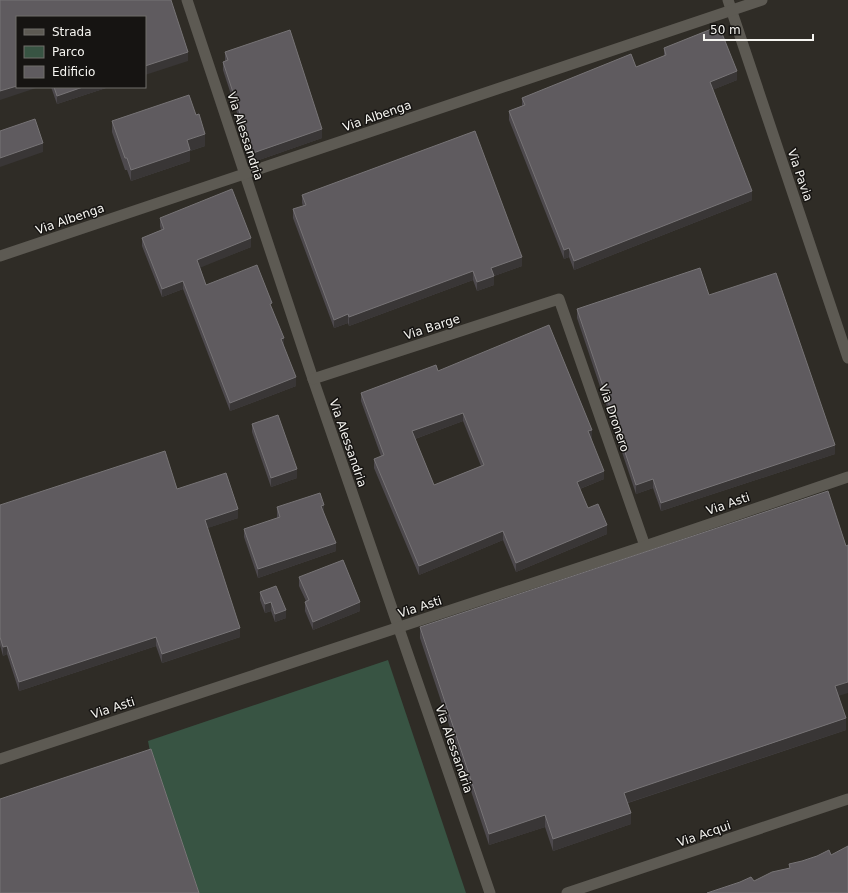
<svg xmlns="http://www.w3.org/2000/svg" width="848" height="893" font-family="'DejaVu Sans',sans-serif">
  <style>
    .green { fill: #385443 }
    .lines { fill: none; stroke-linecap: round; stroke-linejoin: round }
    .minor { stroke: #5d5a53; stroke-width: 11 }
    .wall { fill: #4d494d; fill-rule: evenodd }
    .shaded-wall { fill: #393636 }
    .building { fill: #5f5b5f; stroke: #777476; fill-rule: evenodd }
    .labels { text-anchor: middle; dominant-baseline: central; stroke-width: 3; stroke-linejoin: round; paint-order: stroke }
    .street-label { font-size: 12px; fill: #f6f5f1; stroke: #161412 }
  </style>
  <rect width="100%" height="100%" fill="#2f2c26"/>
  <!-- green -->
  <polygon class="green" points="388,660 466,893 196,893 151,757 148,741"/>
  <g class="lines">
    <!-- minor -->
    <g class="minor">
      <polyline points="187,0 313,379 490,893"/>
      <polyline points="728,0 848,358"/>
      <polyline points="0,256 762,0"/>
      <polyline points="313,379 559,299 645,546"/>
      <polyline points="0,759 645,546 848,477"/>
      <polyline points="567,893 848,799"/>
    </g>
  </g>
  <!-- wall -->
  <g class="wall">
    <polygon points="664,48 737,80 712,90 752,200 574,270 569,257 564,259 509,120 509,111 522,106 522,98 636,67 664,56"/>
    <polygon points="225,52 322,138 253,162 223,70 223,62 225,61"/>
    <polygon points="51,87 109,87 57,104"/>
    <polygon points="112,121 205,146 190,151 190,161 131,181 127,170 125,170 112,132"/>
    <polygon points="302,195 522,266 494,276 494,285 477,291 473,280 349,326 348,323 334,328 293,218 293,209 303,206 302,203"/>
    <polygon points="160,218 251,247 200,267 206,285 272,308 296,386 230,411 183,289 162,297 142,246 142,238 161,230 160,226"/>
    <polygon points="709,295 835,454 661,511 653,488 636,494 577,318 577,309"/>
    <path d="M438,371L592,438L591,439L604,479L580,489L588,508L607,534L516,572L503,540L419,575L374,468V459L381,456L361,401V393ZM463,421L481,466L434,485L415,439Z"/>
    <polygon points="252,424 297,478 271,487 252,432"/>
    <polygon points="177,489 238,518 207,528 240,637 162,663 156,646 19,691 7,654 3,656 0,645 0,505"/>
    <polygon points="277,507 324,513 336,551 258,578 244,537 244,529 277,518"/>
    <polygon points="299,577 360,611 313,630 305,611 305,602 306,601 299,586"/>
    <polygon points="260,592 286,618 275,622 271,611 265,613 260,600"/>
    <polygon points="420,627 839,696 846,730 628,803 631,824 553,851 545,827 489,845 420,638"/>
  </g>
  <!-- shaded-wall -->
  <g class="shaded-wall">
    <polygon points="188,52 188,61 145,75 145,66"/>
    <polygon points="737,71 737,80 710,91 710,82"/>
    <polygon points="17,86 17,87 39,87 0,100 0,91"/>
    <polygon points="83,87 109,87 57,104 57,96"/>
    <polygon points="322,129 322,138 253,162 253,153"/>
    <polygon points="205,134 205,146 190,151 190,161 131,181 131,170 187,140"/>
    <polygon points="43,143 43,152 0,167 0,158"/>
    <polygon points="752,191 752,200 574,270 574,261"/>
    <polygon points="251,238 251,247 197,269 197,260"/>
    <polygon points="569,248 569,257 564,259 564,250"/>
    <polygon points="522,257 522,266 494,276 494,285 477,291 477,282 491,268"/>
    <polygon points="473,271 473,280 349,326 349,317"/>
    <polygon points="183,281 183,289 162,297 162,289"/>
    <polygon points="348,314 348,323 334,328 334,320"/>
    <polygon points="284,338 284,346 281,339"/>
    <polygon points="296,377 296,386 230,411 230,403"/>
    <polygon points="463,413 463,421 412,440 412,431"/>
    <polygon points="592,430 592,438 588,440 588,431"/>
    <polygon points="835,445 835,454 661,511 661,503"/>
    <polygon points="297,469 297,478 271,487 271,478"/>
    <polygon points="604,471 604,479 577,490 577,482"/>
    <polygon points="653,479 653,488 636,494 636,485"/>
    <polygon points="324,505 324,514 321,506"/>
    <polygon points="238,509 238,518 205,529 205,520"/>
    <polygon points="607,525 607,534 516,572 516,563"/>
    <polygon points="503,531 503,540 419,575 419,566"/>
    <polygon points="336,543 336,551 258,578 258,569"/>
    <polygon points="271,602 271,611 265,613 265,604"/>
    <polygon points="360,602 360,611 313,630 313,622"/>
    <polygon points="286,610 286,618 275,622 275,614"/>
    <polygon points="240,628 240,637 162,663 162,654"/>
    <polygon points="156,637 156,646 19,691 19,682"/>
    <polygon points="7,646 7,654 3,656 3,647"/>
    <polygon points="848,682 848,693 835,697 835,686"/>
    <polygon points="846,718 846,730 624,804 624,793"/>
    <polygon points="631,813 631,824 553,851 553,839"/>
    <polygon points="545,815 545,827 489,845 489,834"/>
  </g>
  <!-- building -->
  <g class="building">
    <polygon points="0,0 171,0 188,52 145,66 145,17 17,17 17,86 0,91"/>
    <polygon points="719,26 737,71 710,82 752,191 574,261 569,248 564,250 509,111 525,105 522,98 631,54 636,67 666,55 664,48"/>
    <polygon points="290,30 322,129 253,153 223,62 228,60 225,52"/>
    <polygon points="54,87 83,87 57,96"/>
    <polygon points="189,95 196,115 199,114 205,134 187,140 190,150 131,170 127,158 125,158 112,121"/>
    <polygon points="35,119 43,143 0,158 0,131"/>
    <polygon points="475,131 522,257 491,268 494,276 477,282 473,271 349,317 348,314 334,320 293,209 306,205 302,195"/>
    <polygon points="232,189 251,238 197,260 206,285 257,265 272,303 270,304 284,338 281,339 296,377 230,403 183,281 162,289 142,238 164,229 160,218"/>
    <polygon points="700,268 709,295 776,273 835,445 661,503 653,479 636,485 577,309"/>
    <path d="M549,325L592,430L588,431L604,471L577,482L588,508L598,504L607,525L516,563L503,531L419,566L374,459L384,455L361,393L436,365L438,371ZM463,413L484,465L434,485L412,431Z"/>
    <polygon points="278,415 297,469 271,478 252,424"/>
    <polygon points="165,451 177,489 226,473 238,509 205,520 240,628 162,654 156,637 19,682 7,646 3,647 0,637 0,505"/>
    <polygon points="828,491 846,546 848,545 848,682 835,686 846,718 624,793 631,813 553,839 545,815 489,834 420,627"/>
    <polygon points="320,493 324,505 321,506 336,543 258,569 244,529 280,517 277,507"/>
    <polygon points="343,560 360,602 313,622 305,602 309,600 299,577"/>
    <polygon points="276,586 286,610 275,614 271,602 265,604 260,592"/>
    <polygon points="151,749 199,893 0,893 0,799"/>
    <polygon points="848,846 848,893 707,893 740,882 751,877 754,881 772,872 790,868 789,864 802,861 817,856 829,850 831,855"/>
  </g>
  <g class="labels">
    <!-- street labels -->
    <g class="street-label">
      <text transform="translate(377 116) rotate(-19)">Via Albenga</text>
      <text transform="translate(245 136) rotate(72)">Via Alessandria</text>
      <text transform="translate(800 175) rotate(71)">Via Pavia</text>
      <text transform="translate(70 219) rotate(-19)">Via Albenga</text>
      <text transform="translate(432 327) rotate(-18)">Via Barge</text>
      <text transform="translate(614 418) rotate(71)">Via Dronero</text>
      <text transform="translate(348 443) rotate(71)">Via Alessandria</text>
      <text transform="translate(728 504) rotate(-19)">Via Asti</text>
      <text transform="translate(420 607) rotate(-18)">Via Asti</text>
      <text transform="translate(113 708) rotate(-18)">Via Asti</text>
      <text transform="translate(454 749) rotate(71)">Via Alessandria</text>
      <text transform="translate(704 834) rotate(-19)">Via Acqui</text>
    </g>
  </g>
  <!-- legend -->
  <rect x="16" y="16" width="130" height="72" fill="#161412" stroke="#706e6b"/>
  <rect x="24" y="29" width="20" height="6" fill="#5d5a53" stroke="#706e6b"/>
  <text x="52" y="36" font-size="12" fill="#f6f5f1">Strada</text>
  <rect x="24" y="46" width="20" height="12" fill="#385443" stroke="#706e6b"/>
  <text x="52" y="56" font-size="12" fill="#f6f5f1">Parco</text>
  <rect x="24" y="66" width="20" height="12" fill="#5f5b5f" stroke="#706e6b"/>
  <text x="52" y="76" font-size="12" fill="#f6f5f1">Edificio</text>
  <!-- scale -->
  <path d="M704 34v6h109v-6" fill="none" stroke="#f6f5f1" stroke-width="2"/>
  <text x="710" y="34" font-size="12" fill="#f6f5f1" stroke="#161412" stroke-width="3" paint-order="stroke">50 m</text>
</svg>
